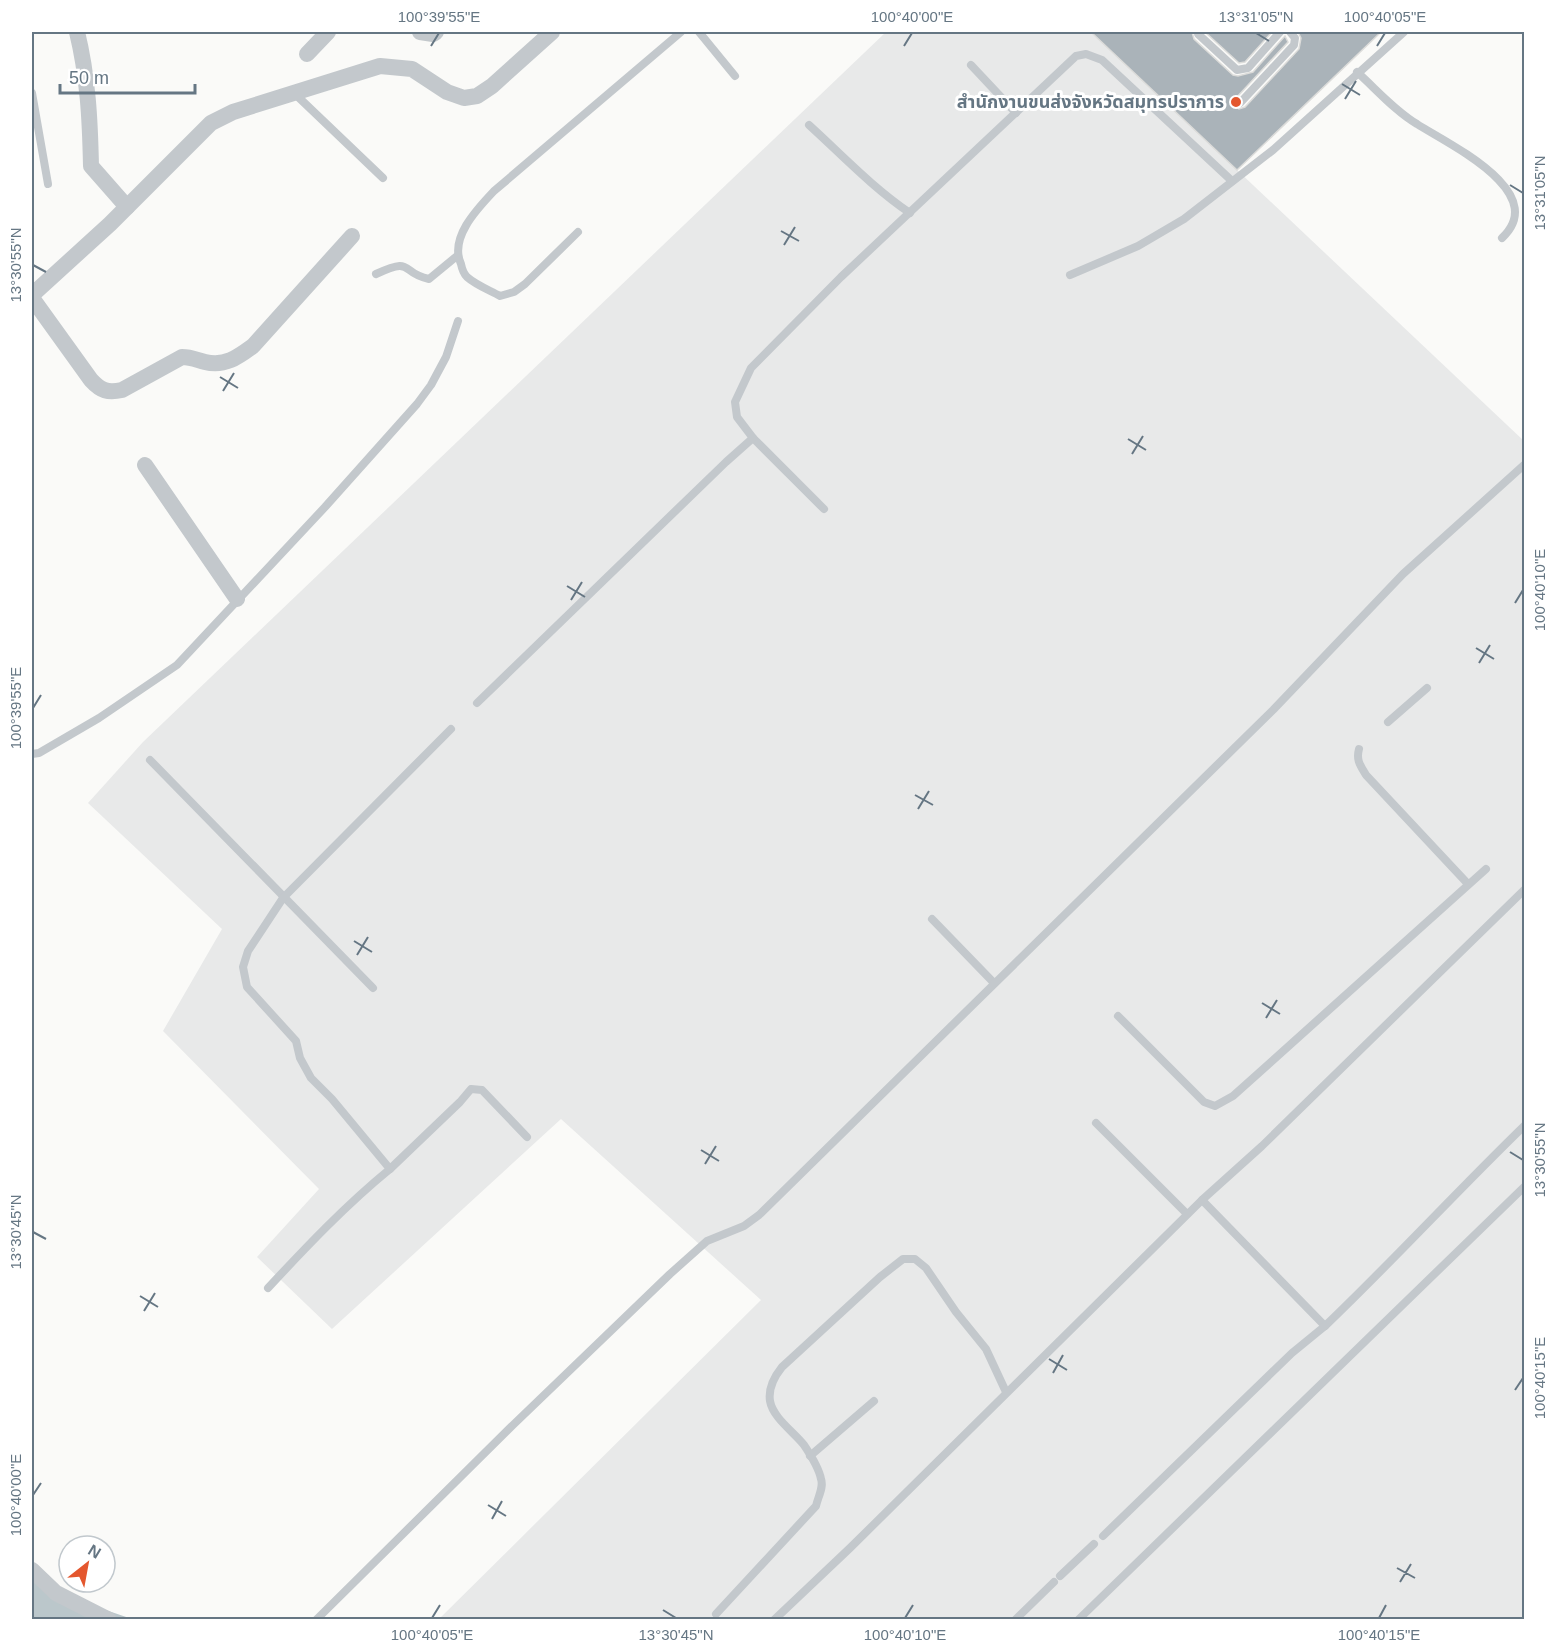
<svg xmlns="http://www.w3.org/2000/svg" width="1556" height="1651" font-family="Helvetica,'Noto Sans Thai',sans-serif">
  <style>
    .built { fill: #e8e9e9 }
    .water { fill: #bbc7cb }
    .building { fill: #aab3b9; stroke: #dcdcda; stroke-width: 1.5 }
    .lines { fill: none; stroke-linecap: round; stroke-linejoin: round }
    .lane { stroke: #c3c8cc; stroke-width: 8 }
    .street { stroke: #c3c8cc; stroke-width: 16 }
    .ticks { fill: none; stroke: #657683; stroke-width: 2 }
    .poi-dot { fill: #e4572e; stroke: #fff; stroke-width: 2 }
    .labels { text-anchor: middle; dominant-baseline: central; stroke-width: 6; stroke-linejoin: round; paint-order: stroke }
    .poi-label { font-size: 18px; font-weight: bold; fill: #657683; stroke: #fff; text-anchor: end }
    .neatline { fill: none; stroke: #657683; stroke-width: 2 }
    .ticks-label { font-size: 15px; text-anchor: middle; fill: #657683 }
  </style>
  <rect width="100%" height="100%" fill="#fafaf8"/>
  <!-- built -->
  <polygon class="built" points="886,32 1091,32 1524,441 1524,1619 439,1619 761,1300 561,1119 332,1329 257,1257 319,1189 163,1031 222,929 88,803 143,742"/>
  <!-- water -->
  <polygon class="water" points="32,1567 56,1593 132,1619 32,1619"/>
  <!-- building -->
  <g class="building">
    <polygon points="1091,32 1192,32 1194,39 1233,75 1238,76 1253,72 1285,36 1288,42 1235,99 1234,105 1239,109 1245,107 1299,49 1301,38 1298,32 1381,32 1237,170"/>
    <polygon points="1205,32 1272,32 1245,62 1239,63"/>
  </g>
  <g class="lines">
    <!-- lane -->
    <g class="lane">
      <polyline points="699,32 735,76"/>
      <polyline points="1198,32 1198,34 1237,70 1248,68 1280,32"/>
      <polyline points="971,65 1016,113"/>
      <path d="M1357,72C1376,89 1395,111 1417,124C1448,144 1551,192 1502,238"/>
      <polyline points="32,93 48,184"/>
      <polyline points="294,93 383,178"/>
      <polyline points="1240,103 1294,45 1295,38 1290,32"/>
      <path d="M809,125C842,155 873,188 910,213"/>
      <path d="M578,232L525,284L514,292L500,296C489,290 476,285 467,277C464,274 462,269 461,264C449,238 477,209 494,191L681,32"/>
      <path d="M376,274C415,256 399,273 429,279L457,256"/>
      <polyline points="1070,275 1138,246 1184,219 1273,150 1404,32"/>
      <polyline points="753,438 824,509"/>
      <polyline points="477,703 726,462 753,438 737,417 735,402 751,368 841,277 1076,56 1086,54 1102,60 1232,181"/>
      <polyline points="1388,722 1427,688"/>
      <path d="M1359,749C1356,760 1360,765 1366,775L1468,884"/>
      <polyline points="32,754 39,753 99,718 177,665 325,507 417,404 431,385 446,357 458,321"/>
      <polyline points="150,760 373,988"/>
      <polyline points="932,919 994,983"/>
      <polyline points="1118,1016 1204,1102 1215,1106 1233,1096 1486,869"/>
      <polyline points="1096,1123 1187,1214"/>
      <polyline points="390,1169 460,1102 471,1089 482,1090 527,1137"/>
      <path d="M1202,1200L1325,1326C1393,1261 1457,1191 1524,1126"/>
      <path d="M268,1288C307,1246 346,1205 390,1169L332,1099L311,1078L300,1058L296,1041L247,987L243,967L248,951L283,898L451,729"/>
      <polyline points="810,1456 874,1401"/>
      <polyline points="1103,1536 1292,1353 1325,1326"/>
      <polyline points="1060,1576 1094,1544"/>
      <path d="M716,1614L816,1506C818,1497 824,1487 821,1479C819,1468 810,1454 804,1445C794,1432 773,1418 770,1401C768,1388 774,1377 782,1367L880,1277L903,1259H915L926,1268L956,1312L986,1349L1006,1392"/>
      <polyline points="316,1620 513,1425 670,1274 707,1241 744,1226 759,1215 1273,710 1403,574 1524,465"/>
      <polyline points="774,1620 850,1548 1202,1200 1262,1146 1524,890"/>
      <polyline points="1015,1620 1054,1582"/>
      <polyline points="1078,1620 1524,1187"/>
    </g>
    <!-- street -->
    <g class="street">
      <path d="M77,32C88,77 90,120 91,166L127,207"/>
      <polyline points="420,32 433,34 436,32"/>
      <polyline points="307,54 328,32"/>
      <polyline points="32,295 110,224 211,123 233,112 380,66 412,69 447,92 464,98 477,96 492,86 552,32"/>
      <path d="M32,298L91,380C101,391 108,393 122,390L182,357C191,357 197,360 205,362C225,367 238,357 253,346L352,236"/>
      <polyline points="145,465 237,599"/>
      <polyline points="32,1570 56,1593 109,1620"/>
    </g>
  </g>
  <!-- ticks -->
  <path class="ticks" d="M1256,33L1269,41M431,46L439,33M904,46L912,33M1377,46L1385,33M1342,84L1360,95M1345,99L1356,81M1510,185L1523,193M781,231L799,241M784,245L795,227M33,265L46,272M220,377L238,388M223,391L234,373M1128,439L1146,450M1132,454L1143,436M567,586L585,597M571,600L582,582M1515,603L1523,590M1476,648L1494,659M1479,663L1490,645M33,708L41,695M915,795L933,805M918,809L929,791M354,941L372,952M357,955L368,937M1262,1003L1280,1014M1266,1018L1277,1000M701,1150L719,1161M1510,1152L1523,1160M705,1164L716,1146M33,1232L46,1239M140,1296L158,1307M144,1311L155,1293M1049,1359L1067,1370M1053,1373L1063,1355M1515,1390L1523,1378M33,1495L41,1483M488,1505L506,1516M492,1519L502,1501M1397,1568L1415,1578M1400,1582L1411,1564M663,1610L676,1618M432,1618L440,1605M905,1618L913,1605M1379,1618L1386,1605"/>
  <!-- markers -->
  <circle class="poi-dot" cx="1236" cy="102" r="6"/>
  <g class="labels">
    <!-- poi labels -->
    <g class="poi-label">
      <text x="1224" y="102">สำนักงานขนส่งจังหวัดสมุทรปราการ</text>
    </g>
  </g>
  <!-- border -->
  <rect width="1556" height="1651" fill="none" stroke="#ffffff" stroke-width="66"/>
  <!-- north arrow -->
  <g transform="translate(87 1564) rotate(31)"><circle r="28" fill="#ffffff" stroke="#c1c8cd" stroke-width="1.5"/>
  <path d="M0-4.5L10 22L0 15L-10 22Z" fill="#e4572e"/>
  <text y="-9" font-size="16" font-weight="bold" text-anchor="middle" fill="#657683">N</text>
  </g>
  <!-- scale -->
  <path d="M60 84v9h135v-9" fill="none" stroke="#657683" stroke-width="3"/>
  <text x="69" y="84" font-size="18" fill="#657683" stroke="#ffffff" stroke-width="4.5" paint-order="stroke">50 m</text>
  <rect x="33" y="33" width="1490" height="1585" class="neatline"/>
  <g class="ticks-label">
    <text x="439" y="22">100°39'55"E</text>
    <text x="912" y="22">100°40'00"E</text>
    <text x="1256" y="22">13°31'05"N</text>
    <text x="1385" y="22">100°40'05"E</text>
    <text transform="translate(1540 193) rotate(-90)" y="5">13°31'05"N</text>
    <text transform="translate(16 265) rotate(-90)" y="5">13°30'55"N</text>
    <text transform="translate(1540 590) rotate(-90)" y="5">100°40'10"E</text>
    <text transform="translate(16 708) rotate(-90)" y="5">100°39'55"E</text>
    <text transform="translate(1540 1160) rotate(-90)" y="5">13°30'55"N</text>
    <text transform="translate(16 1232) rotate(-90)" y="5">13°30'45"N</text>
    <text transform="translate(1540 1378) rotate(-90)" y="5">100°40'15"E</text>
    <text transform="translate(16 1495) rotate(-90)" y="5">100°40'00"E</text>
    <text x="432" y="1640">100°40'05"E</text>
    <text x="676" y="1640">13°30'45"N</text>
    <text x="905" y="1640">100°40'10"E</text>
    <text x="1379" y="1640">100°40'15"E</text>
  </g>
</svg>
